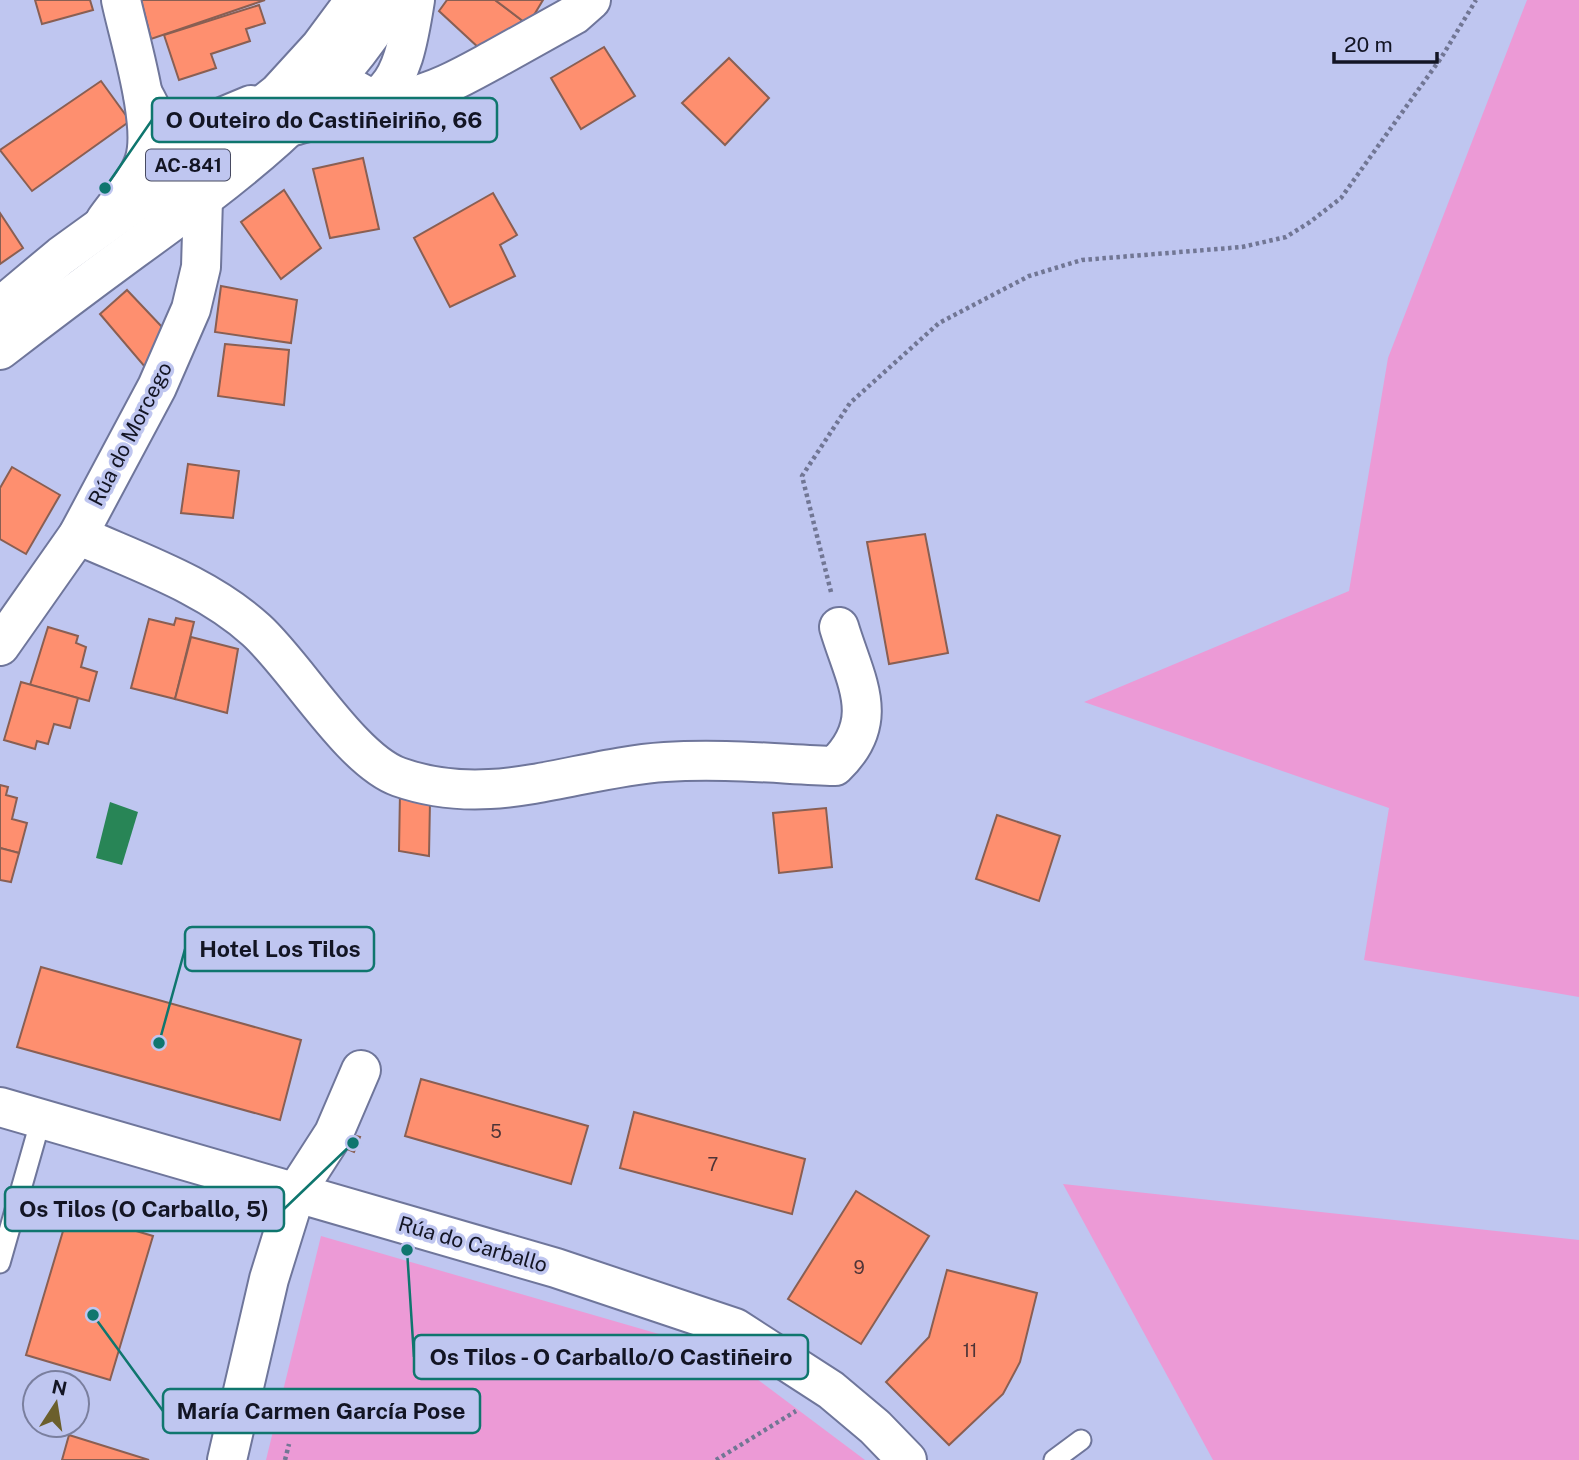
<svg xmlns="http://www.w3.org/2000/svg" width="1579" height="1460" font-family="'Public Sans',sans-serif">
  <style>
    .green { fill: #ec9ad6 }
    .water { fill: #288556 }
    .building { fill: #fe8f6f; stroke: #895f53; stroke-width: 2 }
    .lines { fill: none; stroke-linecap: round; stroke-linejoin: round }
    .lane-casing { stroke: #6f769b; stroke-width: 23 }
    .street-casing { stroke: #6f769b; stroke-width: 42 }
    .secondary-casing { stroke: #6f769b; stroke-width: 42 }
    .primary-casing { stroke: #6f769b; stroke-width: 42 }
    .path { stroke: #717694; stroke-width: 4.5; stroke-dasharray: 3.5 3.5; stroke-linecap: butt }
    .lane { stroke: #fff; stroke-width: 19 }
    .street { stroke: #fff; stroke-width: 38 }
    .secondary { stroke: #fff; stroke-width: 38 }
    .primary { stroke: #fff; stroke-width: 38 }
    .labels { text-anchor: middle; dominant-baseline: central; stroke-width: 7; stroke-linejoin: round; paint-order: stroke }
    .number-label { font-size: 18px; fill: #4e3437 }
    .shield { fill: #bfc6f0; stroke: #474a61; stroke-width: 2 }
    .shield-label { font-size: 19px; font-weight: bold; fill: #131524 }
    .street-label { font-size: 21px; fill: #131524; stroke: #bfc6f0 }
    .leader { fill: none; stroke: #0f766e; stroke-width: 2.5 }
    .callout-dot { fill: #0f766e; stroke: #bfc6f0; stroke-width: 2.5 }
    .callout { fill: #bfc6f0; stroke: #0f766e; stroke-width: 2.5 }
    .callout-label { font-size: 23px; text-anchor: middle; font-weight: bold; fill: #131524 }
  </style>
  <rect width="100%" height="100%" fill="#bfc6f0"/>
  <!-- green -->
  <g class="green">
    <polygon points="1527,0 1579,0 1579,997 1364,960 1389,808 1084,702 1349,591 1388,358"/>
    <polygon points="1063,1184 1579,1240 1579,1460 1213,1460"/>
    <polygon points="321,1236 721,1352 865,1460 266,1460"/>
  </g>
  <!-- water -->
  <polygon class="water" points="110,802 138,812 122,865 96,858"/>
  <!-- building -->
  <g class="building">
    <polygon points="35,0 90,0 93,10 42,24"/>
    <polygon points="141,0 265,0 151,39"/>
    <polygon points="447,0 495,0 528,25 480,49 439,11"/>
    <polygon points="495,0 543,0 528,25"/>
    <polygon points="259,5 265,23 246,29 250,41 211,54 216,68 179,80 164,35"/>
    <polygon points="604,47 635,96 581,129 551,78"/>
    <polygon points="729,58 769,98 725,145 682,103"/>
    <polygon points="101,81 130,121 32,191 0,150"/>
    <polygon points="363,158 379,229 330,238 313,169"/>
    <polygon points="284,190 321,248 281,279 241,222"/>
    <polygon points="493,193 517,235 500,245 515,276 450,307 414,238"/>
    <polygon points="0,213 23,248 0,264"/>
    <polygon points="221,286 297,300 291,343 215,332"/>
    <polygon points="127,290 163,328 145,367 100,314"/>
    <polygon points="225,344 289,350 284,405 218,396"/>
    <polygon points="188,464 239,471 233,518 181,513"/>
    <polygon points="12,467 60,495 26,554 0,539 0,488"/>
    <polygon points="925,534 948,653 889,664 867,542"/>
    <polygon points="176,618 194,622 175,699 131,688 149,619 174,625"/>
    <polygon points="48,627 78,636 76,643 86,647 81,667 97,672 89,701 30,685"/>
    <polygon points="191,637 238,649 227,713 175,699"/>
    <polygon points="21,682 78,698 70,728 54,724 48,744 37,741 35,749 4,740"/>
    <polygon points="0,785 8,787 6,795 17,798 12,819 27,823 19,853 0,848"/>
    <polygon points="400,792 430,801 429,856 399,851"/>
    <polygon points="826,808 832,867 779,873 773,813"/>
    <polygon points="997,815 1060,836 1039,901 976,879"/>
    <polygon points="0,848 19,853 11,882 0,880"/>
    <polygon points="41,967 301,1040 280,1120 17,1047"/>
    <polygon points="421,1079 588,1126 571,1184 405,1136"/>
    <polygon points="634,1112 805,1159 792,1214 620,1168"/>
    <polygon points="352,1135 360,1137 354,1152 347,1149"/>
    <polygon points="856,1191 929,1236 861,1344 788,1299"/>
    <polygon points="69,1211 153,1236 110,1380 26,1355"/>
    <polygon points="947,1270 1037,1293 1020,1362 1003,1394 949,1445 886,1382 929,1337"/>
    <polygon points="69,1435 149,1460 62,1460"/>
  </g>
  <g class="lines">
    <!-- lane casing -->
    <g class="lane-casing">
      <g id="lane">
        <polyline points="0,1263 41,1119"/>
        <polyline points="1054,1460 1081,1440"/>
      </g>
    </g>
    <!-- street casing -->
    <g class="street-casing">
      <g id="street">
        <path d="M331,63C369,132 445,86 493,60C520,45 547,30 574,15L591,0"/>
        <path d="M143,94C153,111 159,131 179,135L251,105"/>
        <path d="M293,126C388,100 399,102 415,0"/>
        <path d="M105,221C118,202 137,183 144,162C157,126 129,38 121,0"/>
        <path d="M78,535C138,562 207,585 256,630C296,666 351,760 399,777C493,810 573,768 665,762C721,758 779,764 835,766C883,720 855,681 839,627"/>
        <polyline points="0,646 78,535 157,387 191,309 201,267 203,199"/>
        <polyline points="227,1460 269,1279 296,1192 334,1133 361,1070"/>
      </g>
    </g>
    <!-- secondary casing -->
    <g class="secondary-casing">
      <polyline id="secondary" points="0,1107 556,1268 735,1328 831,1390 875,1427 907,1460"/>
    </g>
    <!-- primary casing -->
    <g class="primary-casing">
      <g id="primary">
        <polyline points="0,307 61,256 184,167 278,93 320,47 355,0"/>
        <path d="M0,350C44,316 88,283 133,250C231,179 331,106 393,0"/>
      </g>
    </g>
    <!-- path -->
    <g class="path">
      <polyline points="831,592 802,476 850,403 939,323 1029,276 1082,260 1242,247 1286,237 1310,222 1341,198 1441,58 1476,0"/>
      <polyline points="285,1460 289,1444"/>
      <polyline points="716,1460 796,1411"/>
    </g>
    <!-- lane -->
    <use href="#lane" class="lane"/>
    <!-- street -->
    <use href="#street" class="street"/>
    <!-- secondary -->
    <use href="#secondary" class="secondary"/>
    <!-- primary -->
    <use href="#primary" class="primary"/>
  </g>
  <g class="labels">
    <!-- number labels -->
    <g class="number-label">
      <text x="496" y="1131">5</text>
      <text x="713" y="1164">7</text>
      <text x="859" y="1267">9</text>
      <text x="970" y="1350">11</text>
    </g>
    <!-- shield labels -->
    <rect class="shield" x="146" y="149.5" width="84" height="31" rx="5"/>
    <g class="shield-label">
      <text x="188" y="165">AC-841</text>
    </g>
    <!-- street labels -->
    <g class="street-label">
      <text transform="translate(130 434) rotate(-63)">Rúa do Morcego</text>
      <text transform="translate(473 1244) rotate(16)">Rúa do Carballo</text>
    </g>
  </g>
  <!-- callouts -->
  <path class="leader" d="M105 188L152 120M159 1043L185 949M353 1143L284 1209M407 1250L414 1357M93 1315L163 1411"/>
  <g class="callout-dot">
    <circle cx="105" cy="188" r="7"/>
    <circle cx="159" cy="1043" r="7"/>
    <circle cx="353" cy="1143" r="7"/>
    <circle cx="407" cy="1250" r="7"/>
    <circle cx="93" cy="1315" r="7"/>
  </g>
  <g class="callout">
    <rect x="152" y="98" width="345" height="44" rx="7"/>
    <rect x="185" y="927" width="189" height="44" rx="7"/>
    <rect x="5" y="1187" width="279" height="44" rx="7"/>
    <rect x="414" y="1335" width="394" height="44" rx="7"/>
    <rect x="163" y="1389" width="317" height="44" rx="7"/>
  </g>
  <g class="callout-label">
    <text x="324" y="128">O Outeiro do Castiñeiriño, 66</text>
    <text x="280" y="957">Hotel Los Tilos</text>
    <text x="144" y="1217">Os Tilos (O Carballo, 5)</text>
    <text x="611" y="1365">Os Tilos - O Carballo/O Castiñeiro</text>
    <text x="321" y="1419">María Carmen García Pose</text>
  </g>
  <!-- north arrow -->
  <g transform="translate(56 1404) rotate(12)"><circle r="33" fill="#bfc6f0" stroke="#7a7f9e" stroke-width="2"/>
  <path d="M0-5L12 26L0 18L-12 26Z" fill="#6b5f2c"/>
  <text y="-10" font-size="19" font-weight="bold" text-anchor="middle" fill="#131524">N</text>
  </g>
  <!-- scale -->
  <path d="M1334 52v10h103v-10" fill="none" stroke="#131524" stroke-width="3.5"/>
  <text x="1344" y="52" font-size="21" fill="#131524" stroke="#bfc6f0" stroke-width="5" paint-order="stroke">20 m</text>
</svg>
